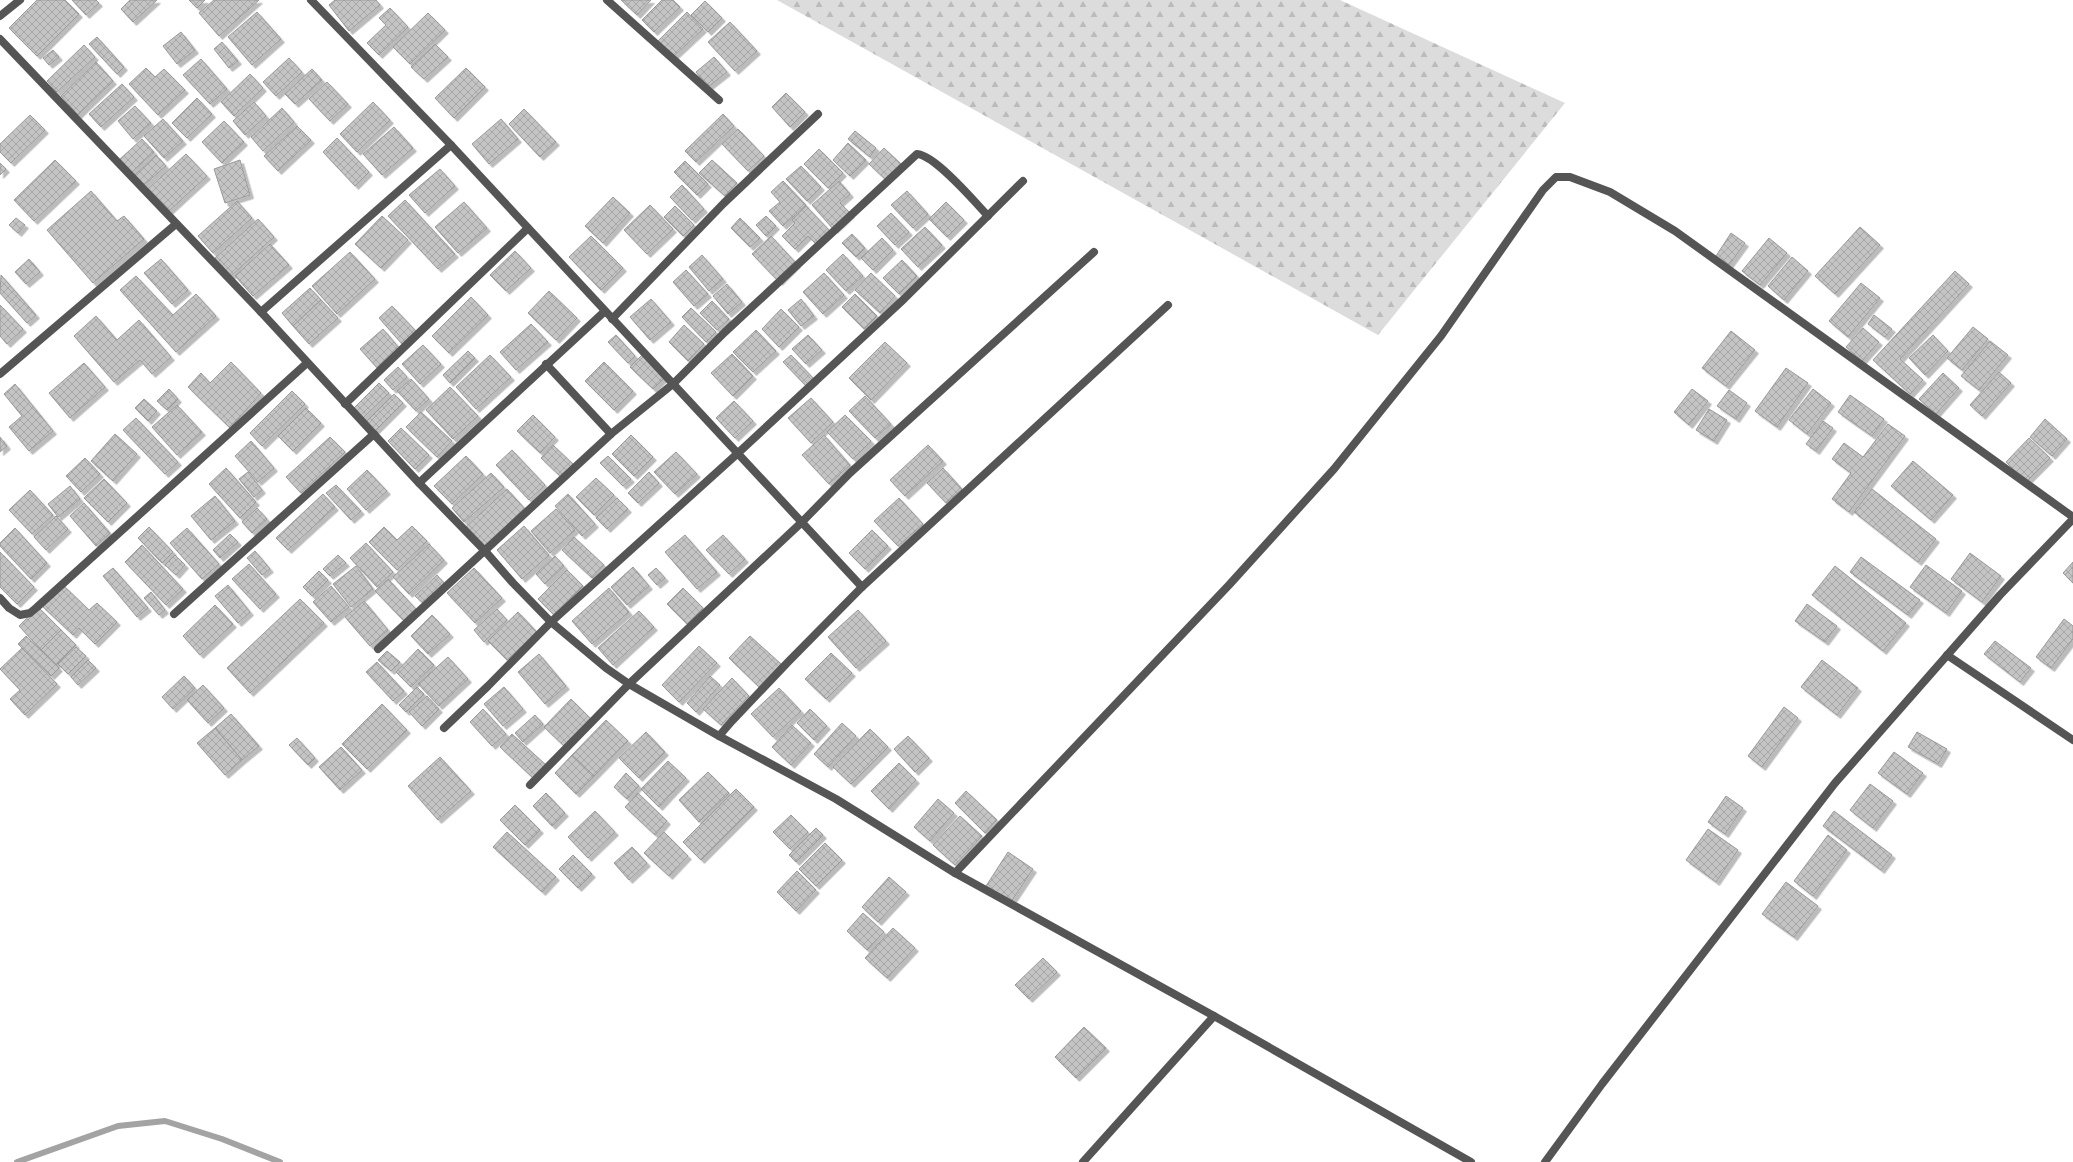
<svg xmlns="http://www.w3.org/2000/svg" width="2073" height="1162" viewBox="0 0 2073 1162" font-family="'Space Grotesk',sans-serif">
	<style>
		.forest { fill: url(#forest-firs) }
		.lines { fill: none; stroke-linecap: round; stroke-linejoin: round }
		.stream { stroke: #a3a3a3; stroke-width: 6 }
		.building { fill: url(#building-cross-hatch); stroke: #999; filter: url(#shadow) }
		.minor { stroke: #555; stroke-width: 8 }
	</style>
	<defs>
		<pattern id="forest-firs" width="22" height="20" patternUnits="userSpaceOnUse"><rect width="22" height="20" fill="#dcdcdc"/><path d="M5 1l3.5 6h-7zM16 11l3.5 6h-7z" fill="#bbb"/></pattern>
		<pattern id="building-cross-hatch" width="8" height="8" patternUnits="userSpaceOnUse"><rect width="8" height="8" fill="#c4c4c4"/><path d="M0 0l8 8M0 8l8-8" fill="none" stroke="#a7a7a7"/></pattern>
		<filter id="shadow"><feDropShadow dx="3.5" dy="3.5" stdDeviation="0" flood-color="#0004"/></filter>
	</defs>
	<rect width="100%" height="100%" fill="#fff"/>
	<!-- forest -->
	<polygon class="forest" points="777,0 1340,0 1565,103 1378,335"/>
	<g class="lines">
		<!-- stream -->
		<polyline class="stream" points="17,1162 118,1126 165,1121 222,1139 280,1162"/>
	</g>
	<!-- building -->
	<g class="building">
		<polygon points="37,0 65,0 79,14 37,56 9,28"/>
		<polygon points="72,0 96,0 99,3 86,15"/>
		<polygon points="130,0 157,0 133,22 121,9"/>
		<polygon points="189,0 205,0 197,8"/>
		<polygon points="214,0 259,0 219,36 199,13"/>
		<polygon points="335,0 376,0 380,5 349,31 329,5"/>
		<polygon points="621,0 651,0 637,15"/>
		<polygon points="662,0 673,0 680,7 654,32 642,20"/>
		<polygon points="705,1 722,18 708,32 691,15"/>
		<polygon points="390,8 408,27 379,55 367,43 386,25 379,18"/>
		<polygon points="257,12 281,39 252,65 228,37"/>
		<polygon points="687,12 703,29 673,57 658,41"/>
		<polygon points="428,13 445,30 410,64 393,47"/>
		<polygon points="730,22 757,51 735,71 708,42"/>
		<polygon points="181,32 195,50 177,64 163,46"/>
		<polygon points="97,37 124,67 117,74 89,44"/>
		<polygon points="222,42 238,61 229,68 214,49"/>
		<polygon points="435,44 448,57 424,79 411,67"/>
		<polygon points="84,45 95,57 57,92 47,81"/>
		<polygon points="53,50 59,57 49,65 43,58"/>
		<polygon points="714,57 727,72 708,87 696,72"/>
		<polygon points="289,58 302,72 276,96 263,82"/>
		<polygon points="201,59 227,89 210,104 183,75"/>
		<polygon points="96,62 113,81 78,115 61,96"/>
		<polygon points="146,68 155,77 164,69 185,90 158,115 129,84"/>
		<polygon points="466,68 485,87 454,118 435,98"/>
		<polygon points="312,69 322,80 295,104 285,94"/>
		<polygon points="250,74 263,88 234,116 221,102"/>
		<polygon points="327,82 348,104 330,121 309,99"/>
		<polygon points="122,84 134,97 101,127 89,114"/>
		<polygon points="786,93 805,112 790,127 772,107"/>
		<polygon points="197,98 212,114 187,138 172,123"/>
		<polygon points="254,102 266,116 245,135 233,121"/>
		<polygon points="373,102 390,120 357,152 340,134"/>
		<polygon points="135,106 151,123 133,139 118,121"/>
		<polygon points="282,108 294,122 263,151 251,137"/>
		<polygon points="524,109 556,142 540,157 509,124"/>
		<polygon points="723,114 734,126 696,162 685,151"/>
		<polygon points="30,115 45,130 11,163 0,152 0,144"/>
		<polygon points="163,119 183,141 164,158 144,136"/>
		<polygon points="501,119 518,139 489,164 472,144"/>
		<polygon points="224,121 244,142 222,163 202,142"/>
		<polygon points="297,126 311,140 278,171 264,156"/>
		<polygon points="394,127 413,148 382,175 363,154"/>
		<polygon points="738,129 764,156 748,171 722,144"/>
		<polygon points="855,131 876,148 870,157 848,139"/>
		<polygon points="337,138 369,172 355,186 323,152"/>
		<polygon points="142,139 154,152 131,173 119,160"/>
		<polygon points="848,143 866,160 850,176 833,160"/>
		<polygon points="884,148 901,164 886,180 869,164"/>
		<polygon points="819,149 843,173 828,188 804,164"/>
		<polygon points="186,154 207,176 169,211 148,189"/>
		<polygon points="156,155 166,166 144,185 135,175"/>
		<polygon points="55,160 76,181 34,221 14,200"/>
		<polygon points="240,160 250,195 225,203 214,169"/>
		<polygon points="712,160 737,183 725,196 699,173"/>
		<polygon points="685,161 708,184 697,195 674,172"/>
		<polygon points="0,163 6,169 0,175"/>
		<polygon points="801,166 821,187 807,201 786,179"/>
		<polygon points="440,169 455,186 425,213 409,195"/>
		<polygon points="783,181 806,205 783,226 769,211 780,202 771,192"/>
		<polygon points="839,181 850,194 840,203 851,214 834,230 812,205"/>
		<polygon points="682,185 704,209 692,220 670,197"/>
		<polygon points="91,191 117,221 124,216 144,239 93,283 47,230"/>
		<polygon points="907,191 928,214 913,228 891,205"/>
		<polygon points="613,197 630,213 603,243 585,226"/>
		<polygon points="405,200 455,254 438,269 388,216"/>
		<polygon points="237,201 252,218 213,253 198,236"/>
		<polygon points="464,202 487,228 458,253 435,227"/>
		<polygon points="946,202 964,220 947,237 929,219"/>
		<polygon points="650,205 673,229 647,254 624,230"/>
		<polygon points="675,206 694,225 683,236 664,217"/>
		<polygon points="806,206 830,231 816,244 808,236 795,249 782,236 795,223 792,220"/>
		<polygon points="891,213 909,232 895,245 877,226"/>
		<polygon points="382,216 408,240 381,268 355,244"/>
		<polygon points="766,216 776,226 766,236 756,225"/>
		<polygon points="16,218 25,225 18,233 9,225"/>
		<polygon points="740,218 760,238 750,247 731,228"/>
		<polygon points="258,219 274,237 231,276 215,258"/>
		<polygon points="925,227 942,245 918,267 901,249"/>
		<polygon points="1860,227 1880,245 1835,294 1815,276"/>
		<polygon points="1731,233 1745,243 1729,265 1716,256"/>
		<polygon points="852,234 865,248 856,257 842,243"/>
		<polygon points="591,236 623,268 601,290 569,257"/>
		<polygon points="771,236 797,264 779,282 752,254"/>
		<polygon points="882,238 893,250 873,270 861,258"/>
		<polygon points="1769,238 1787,253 1760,285 1742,271"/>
		<polygon points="270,244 289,265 253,296 235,276"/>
		<polygon points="515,251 531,268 506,291 490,275"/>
		<polygon points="350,252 375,279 337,314 312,286"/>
		<polygon points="843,254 863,276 846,291 826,270"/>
		<polygon points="702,255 723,279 709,291 689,267"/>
		<polygon points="1792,257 1808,271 1784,300 1768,286"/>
		<polygon points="29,259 40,272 26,284 15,272"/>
		<polygon points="161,259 188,290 172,304 144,273"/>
		<polygon points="902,260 917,276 899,294 883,278"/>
		<polygon points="686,270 708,294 694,306 673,282"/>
		<polygon points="1955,271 1969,284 1900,359 1923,380 1910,394 1873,360"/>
		<polygon points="824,273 844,295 823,314 803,292"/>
		<polygon points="871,273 895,296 880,313 855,290"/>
		<polygon points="1,275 36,315 27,323 0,293"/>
		<polygon points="136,276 173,315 196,294 216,316 176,352 120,290"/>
		<polygon points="1861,283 1880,298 1848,337 1829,321"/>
		<polygon points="727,284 742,302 728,314 713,296"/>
		<polygon points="310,288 321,300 293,326 282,313"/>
		<polygon points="549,291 577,318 556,340 528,313"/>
		<polygon points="855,294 877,316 864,329 842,307"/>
		<polygon points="471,297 488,315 449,353 432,336"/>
		<polygon points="651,299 671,322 650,340 630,317"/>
		<polygon points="801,299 814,316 801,326 788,310"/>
		<polygon points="321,300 338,318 309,344 293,326"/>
		<polygon points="712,301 729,319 717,330 700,313"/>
		<polygon points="0,305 23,329 7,344 0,336"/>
		<polygon points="392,306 416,331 402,344 379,318"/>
		<polygon points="691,308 716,332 706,342 682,317"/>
		<polygon points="781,309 799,327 779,347 762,329"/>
		<polygon points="1874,315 1892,329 1885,337 1868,324"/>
		<polygon points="96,316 117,340 139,320 171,357 152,374 140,360 114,382 74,336"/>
		<polygon points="531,324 548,342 516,370 500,352"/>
		<polygon points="684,325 704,344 688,361 669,342"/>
		<polygon points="1973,327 1988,339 1962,370 1947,358"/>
		<polygon points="1863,328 1879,342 1862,361 1846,347"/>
		<polygon points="383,329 400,349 378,369 360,349"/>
		<polygon points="756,330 776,351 753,372 733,352"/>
		<polygon points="1731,331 1755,350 1726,386 1702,368"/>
		<polygon points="616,335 635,356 628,363 608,342"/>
		<polygon points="808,335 822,350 806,364 792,349"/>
		<polygon points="1933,335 1948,351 1925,375 1909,358"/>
		<polygon points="1990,341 2008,355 1979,390 1961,376"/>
		<polygon points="885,342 907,363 871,400 849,378"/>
		<polygon points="423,345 441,364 420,384 402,364"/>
		<polygon points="468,351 475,358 450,383 443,375"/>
		<polygon points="732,354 753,376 733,396 711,373"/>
		<polygon points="490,355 511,377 476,409 456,387"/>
		<polygon points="642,355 665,377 653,389 630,367"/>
		<polygon points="791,355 815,380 807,387 783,362"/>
		<polygon points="231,362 261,393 230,428 188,387 201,373 210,383"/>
		<polygon points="604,362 633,391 614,410 585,381"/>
		<polygon points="84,363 105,387 70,418 49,393"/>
		<polygon points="398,367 407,377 393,390 384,380"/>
		<polygon points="1786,368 1808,383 1777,427 1755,411"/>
		<polygon points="1999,372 2011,383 1982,416 1970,405"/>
		<polygon points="1943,373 1959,388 1936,414 1919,399"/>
		<polygon points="411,379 429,399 416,411 397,391"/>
		<polygon points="379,383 389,393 362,419 352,410"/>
		<polygon points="15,384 53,431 29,451 9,427 22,416 4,394"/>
		<polygon points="450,387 478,416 453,439 426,410"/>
		<polygon points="169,389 178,399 167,410 157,401"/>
		<polygon points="1692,389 1708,401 1689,425 1674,412"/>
		<polygon points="1813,389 1831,403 1807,434 1789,420"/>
		<polygon points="1729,390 1747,403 1736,419 1717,406"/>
		<polygon points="292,391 305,404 262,446 250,433"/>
		<polygon points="394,394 403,403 375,431 366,422"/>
		<polygon points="1850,395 1884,419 1872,436 1838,412"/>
		<polygon points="865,396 891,424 875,438 849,411"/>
		<polygon points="811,398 833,422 811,443 788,418"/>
		<polygon points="144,399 157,411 148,421 135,408"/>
		<polygon points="734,401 753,421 735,438 716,418"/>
		<polygon points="177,405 202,432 177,455 152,427"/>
		<polygon points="306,408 321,423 293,451 278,436"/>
		<polygon points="1709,409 1727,420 1714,441 1696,430"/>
		<polygon points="421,412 452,441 437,457 406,427"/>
		<polygon points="533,415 555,437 540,453 517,431"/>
		<polygon points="845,415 871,441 853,459 827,432"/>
		<polygon points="136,418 178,462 165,474 123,430"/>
		<polygon points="2045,419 2067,439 2052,456 2030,437"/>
		<polygon points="1823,421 1833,428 1816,451 1806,444"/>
		<polygon points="1888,424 1905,436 1849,512 1832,499 1851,473 1832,459 1844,443 1863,457"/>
		<polygon points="401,428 429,455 415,469 388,441"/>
		<polygon points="115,434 137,454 113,481 91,461"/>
		<polygon points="631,435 653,457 634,476 612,454"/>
		<polygon points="824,435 850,465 829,484 802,455"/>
		<polygon points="0,437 7,446 0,452"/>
		<polygon points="330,437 345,452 301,493 286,477"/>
		<polygon points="2029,438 2050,458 2026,482 2006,462"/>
		<polygon points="251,441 274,468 258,482 235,456"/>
		<polygon points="553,445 573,464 561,477 541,458"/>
		<polygon points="928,445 943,461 905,496 890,480"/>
		<polygon points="512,450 545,485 529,500 496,465"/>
		<polygon points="676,452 697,474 675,494 654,472"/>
		<polygon points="466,456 483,474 452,504 434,486"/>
		<polygon points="608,456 631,479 623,486 600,463"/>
		<polygon points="85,458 100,474 81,492 66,476"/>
		<polygon points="1913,461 1953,495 1931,520 1891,486"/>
		<polygon points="226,468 256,502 240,518 209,484"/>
		<polygon points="943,468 962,489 946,503 927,483"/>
		<polygon points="367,470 387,491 366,510 347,489"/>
		<polygon points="248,472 262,490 254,497 239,479"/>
		<polygon points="649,472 659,483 638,503 628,493"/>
		<polygon points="491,473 504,487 464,522 452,508"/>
		<polygon points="596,478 614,495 594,515 576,497"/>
		<polygon points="104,479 127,503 108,522 84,498"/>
		<polygon points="336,485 361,511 351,520 326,493"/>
		<polygon points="70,486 80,499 58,517 48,504"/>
		<polygon points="507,489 526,510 484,549 465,528"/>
		<polygon points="1872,489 1936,539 1918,562 1854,512"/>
		<polygon points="30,490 53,515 32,534 9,510"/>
		<polygon points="323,494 335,507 288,550 276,538"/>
		<polygon points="568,494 595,524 582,536 555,506"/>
		<polygon points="215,496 235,521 211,540 191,516"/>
		<polygon points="617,498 628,509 607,529 596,518"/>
		<polygon points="899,498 923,524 898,546 874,521"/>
		<polygon points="84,503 110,533 96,546 70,516"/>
		<polygon points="257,508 267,519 252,533 242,522"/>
		<polygon points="556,509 575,530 550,553 531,531"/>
		<polygon points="56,516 68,529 46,550 34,537"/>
		<polygon points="412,526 427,541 397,570 369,542 384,527 397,540"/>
		<polygon points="524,526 549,555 522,579 497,550"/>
		<polygon points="149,527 173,552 162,563 138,538"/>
		<polygon points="15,528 47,563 31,579 0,546 0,543"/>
		<polygon points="187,528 219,564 202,579 170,543"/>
		<polygon points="872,530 888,546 865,569 849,553"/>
		<polygon points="230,534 238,542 220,558 213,550"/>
		<polygon points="685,535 717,572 697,589 665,552"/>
		<polygon points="723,535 745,559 729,574 706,550"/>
		<polygon points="574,537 604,565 592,578 562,550"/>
		<polygon points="366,543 393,572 377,587 350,558"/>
		<polygon points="429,544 444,560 409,594 393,577"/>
		<polygon points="142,545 183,589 166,605 125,562"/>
		<polygon points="255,551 270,569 262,575 247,558"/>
		<polygon points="0,552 34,587 17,604 0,587"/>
		<polygon points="1970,553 2001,576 1982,602 1951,579"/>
		<polygon points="175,555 185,565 176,575 165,565"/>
		<polygon points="338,555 346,563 330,576 323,569"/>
		<polygon points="555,556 564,566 545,584 536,574"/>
		<polygon points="1861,557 1920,600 1908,615 1850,572"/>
		<polygon points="2073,562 2073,583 2063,573"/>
		<polygon points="249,564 276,594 260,609 232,579"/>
		<polygon points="1926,565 1962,591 1946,613 1910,587"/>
		<polygon points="356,566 373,589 351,607 333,584"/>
		<polygon points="1835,566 1906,623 1883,651 1812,595"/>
		<polygon points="633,567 649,586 627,605 611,587"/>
		<polygon points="113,568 148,608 137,617 103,576"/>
		<polygon points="474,568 502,598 475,623 447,593"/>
		<polygon points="656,568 665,578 657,585 648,575"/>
		<polygon points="567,570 583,586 554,615 538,599"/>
		<polygon points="319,571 328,580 312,596 303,587"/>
		<polygon points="437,575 445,584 424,604 415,596"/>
		<polygon points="388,579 416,609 404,621 375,591"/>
		<polygon points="63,585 89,610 97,603 117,622 95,644 79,628 73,635 42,606"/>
		<polygon points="228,585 250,612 238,623 215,596"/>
		<polygon points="331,586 349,607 331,622 313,602"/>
		<polygon points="609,588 629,612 592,644 572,621"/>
		<polygon points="683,588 703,608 687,624 667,604"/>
		<polygon points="151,592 165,610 159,615 144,598"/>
		<polygon points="300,599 324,623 250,693 227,668"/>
		<polygon points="364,601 388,630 370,646 345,617"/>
		<polygon points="1807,604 1837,626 1825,642 1795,621"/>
		<polygon points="215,605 233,624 200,655 183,636"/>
		<polygon points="38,607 61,630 41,650 19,626"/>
		<polygon points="497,609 507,620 484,642 474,630"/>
		<polygon points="858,610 886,641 856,668 828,637"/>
		<polygon points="639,611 654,627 613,665 598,648"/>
		<polygon points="518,612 537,632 507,660 488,641"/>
		<polygon points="432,615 450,634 428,654 411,636"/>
		<polygon points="2064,619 2073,626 2073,639 2051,668 2036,657"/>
		<polygon points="61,630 76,645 56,665 41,650"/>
		<polygon points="26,636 59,668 51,676 18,644"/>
		<polygon points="750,636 781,664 759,687 729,658"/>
		<polygon points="1995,641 2031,668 2020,682 1984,654"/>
		<polygon points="699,646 717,663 679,702 662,685"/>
		<polygon points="76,647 86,656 68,674 58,664"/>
		<polygon points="22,648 57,684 25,715 10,699 20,690 0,669"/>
		<polygon points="418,649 434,665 411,687 396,672"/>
		<polygon points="387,651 400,662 391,671 378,660"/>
		<polygon points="831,653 852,673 826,699 805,679"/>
		<polygon points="539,654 566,686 545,704 518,672"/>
		<polygon points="448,657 468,679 439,706 418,684"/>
		<polygon points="88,660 96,668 78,685 71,677"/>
		<polygon points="1822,660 1858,688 1837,715 1801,687"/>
		<polygon points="377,662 404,691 393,701 366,672"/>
		<polygon points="184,676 195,688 173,709 162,697"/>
		<polygon points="710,676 720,685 696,712 687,703"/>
		<polygon points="732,678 749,696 721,725 703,709"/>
		<polygon points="203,685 224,708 208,723 187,700"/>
		<polygon points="417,687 424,694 406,712 399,705"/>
		<polygon points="504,687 523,709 503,726 484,704"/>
		<polygon points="779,688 801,711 773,737 751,714"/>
		<polygon points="427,696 439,709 422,726 409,712"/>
		<polygon points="571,699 591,719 565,747 544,727"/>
		<polygon points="382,704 407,730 367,769 342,744"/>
		<polygon points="1784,707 1798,718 1762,767 1748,756"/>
		<polygon points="483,709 506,734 492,746 470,722"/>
		<polygon points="810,709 827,726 814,740 797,723"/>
		<polygon points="231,714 259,746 242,760 215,728"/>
		<polygon points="535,715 543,724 523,742 515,733"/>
		<polygon points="606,720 628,741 594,776 572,755"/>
		<polygon points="842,723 856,736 828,767 814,754"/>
		<polygon points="792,725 811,743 791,765 772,747"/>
		<polygon points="215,728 242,760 225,775 197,743"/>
		<polygon points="870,729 888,747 851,784 833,767"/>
		<polygon points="646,732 665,752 639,778 619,758"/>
		<polygon points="1917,732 1947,749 1938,764 1908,747"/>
		<polygon points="512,734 546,765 533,778 500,747"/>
		<polygon points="908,736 929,758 915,772 894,749"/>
		<polygon points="297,738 315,758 308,765 289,745"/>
		<polygon points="341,747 362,770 340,790 319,767"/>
		<polygon points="1894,752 1923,773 1907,794 1878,773"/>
		<polygon points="572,755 594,776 576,794 555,773"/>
		<polygon points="440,757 471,791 438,820 408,786"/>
		<polygon points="668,761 686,778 659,807 641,789"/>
		<polygon points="899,763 916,780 889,809 871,791"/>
		<polygon points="708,772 729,793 699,822 679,800"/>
		<polygon points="626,773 639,786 627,799 614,787"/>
		<polygon points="1870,784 1893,801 1873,828 1850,810"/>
		<polygon points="736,789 754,807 701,860 683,842"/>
		<polygon points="966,791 997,820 985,833 955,803"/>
		<polygon points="546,793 565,813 552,826 533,806"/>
		<polygon points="638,793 667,821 655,835 625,807"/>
		<polygon points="1726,796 1743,808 1725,834 1708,822"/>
		<polygon points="938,799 954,813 930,841 914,827"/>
		<polygon points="515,805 540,830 525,845 500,820"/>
		<polygon points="595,811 615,832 588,858 568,837"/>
		<polygon points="1834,811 1892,855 1881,870 1823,826"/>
		<polygon points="791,815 808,832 790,849 773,832"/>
		<polygon points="960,816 982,836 955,865 933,845"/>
		<polygon points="816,828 823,835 796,862 789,855"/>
		<polygon points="1708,829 1738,850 1716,882 1686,860"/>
		<polygon points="507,832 556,877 542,892 493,847"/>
		<polygon points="664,832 688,856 669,876 644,853"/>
		<polygon points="1828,835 1847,850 1813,896 1794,881"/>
		<polygon points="825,843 842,860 816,886 799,869"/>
		<polygon points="632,847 647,863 629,880 614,863"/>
		<polygon points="1008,852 1033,869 1011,902 986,886"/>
		<polygon points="573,855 592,874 578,888 559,869"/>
		<polygon points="797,871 816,890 796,911 777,892"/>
		<polygon points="889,877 906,892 878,922 862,907"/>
		<polygon points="1786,882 1818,906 1794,937 1762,914"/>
		<polygon points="863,913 884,932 867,950 847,931"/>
		<polygon points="893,928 915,948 887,978 865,958"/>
		<polygon points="1043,958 1057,972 1029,999 1015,985"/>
		<polygon points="1084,1027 1106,1048 1076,1078 1055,1057"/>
	</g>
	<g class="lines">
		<!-- minor -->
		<g class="minor">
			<polyline points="311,0 451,145 862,587"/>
			<polyline points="607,0 719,100"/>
			<polyline points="0,16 20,0"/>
			<polyline points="0,39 261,312 419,483 485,551 513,583 551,622 606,668 629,684 719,736 836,799 955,873 1214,1016 1471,1162"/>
			<polyline points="261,312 451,145"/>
			<polyline points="612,319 724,203 818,114"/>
			<polyline points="546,364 611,434"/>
			<polyline points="0,374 176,224"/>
			<polyline points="345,404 528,228"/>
			<polyline points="419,483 604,312"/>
			<polyline points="0,598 9,608 20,615 30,613 36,608 307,363"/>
			<polyline points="174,614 374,434"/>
			<path d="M 378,649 L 611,434 L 673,384 L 725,332 L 917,154 C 935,155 975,202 988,216"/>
			<polyline points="1947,655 2073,740"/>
			<polyline points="444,728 488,686 551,622 737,454 904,299 1023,181"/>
			<polyline points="719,736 732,721 789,661 862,587 1168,305"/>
			<polyline points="530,785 629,684 802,522 850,473 1094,252"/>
			<polyline points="955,873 1229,585 1334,469 1441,336 1543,190 1556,177 1570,177 1610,192 1675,231 2073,517"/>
			<polyline points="1083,1162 1214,1016"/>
			<polyline points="1545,1162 1602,1084 1835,783 2000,595 2073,519"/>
		</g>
	</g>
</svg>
